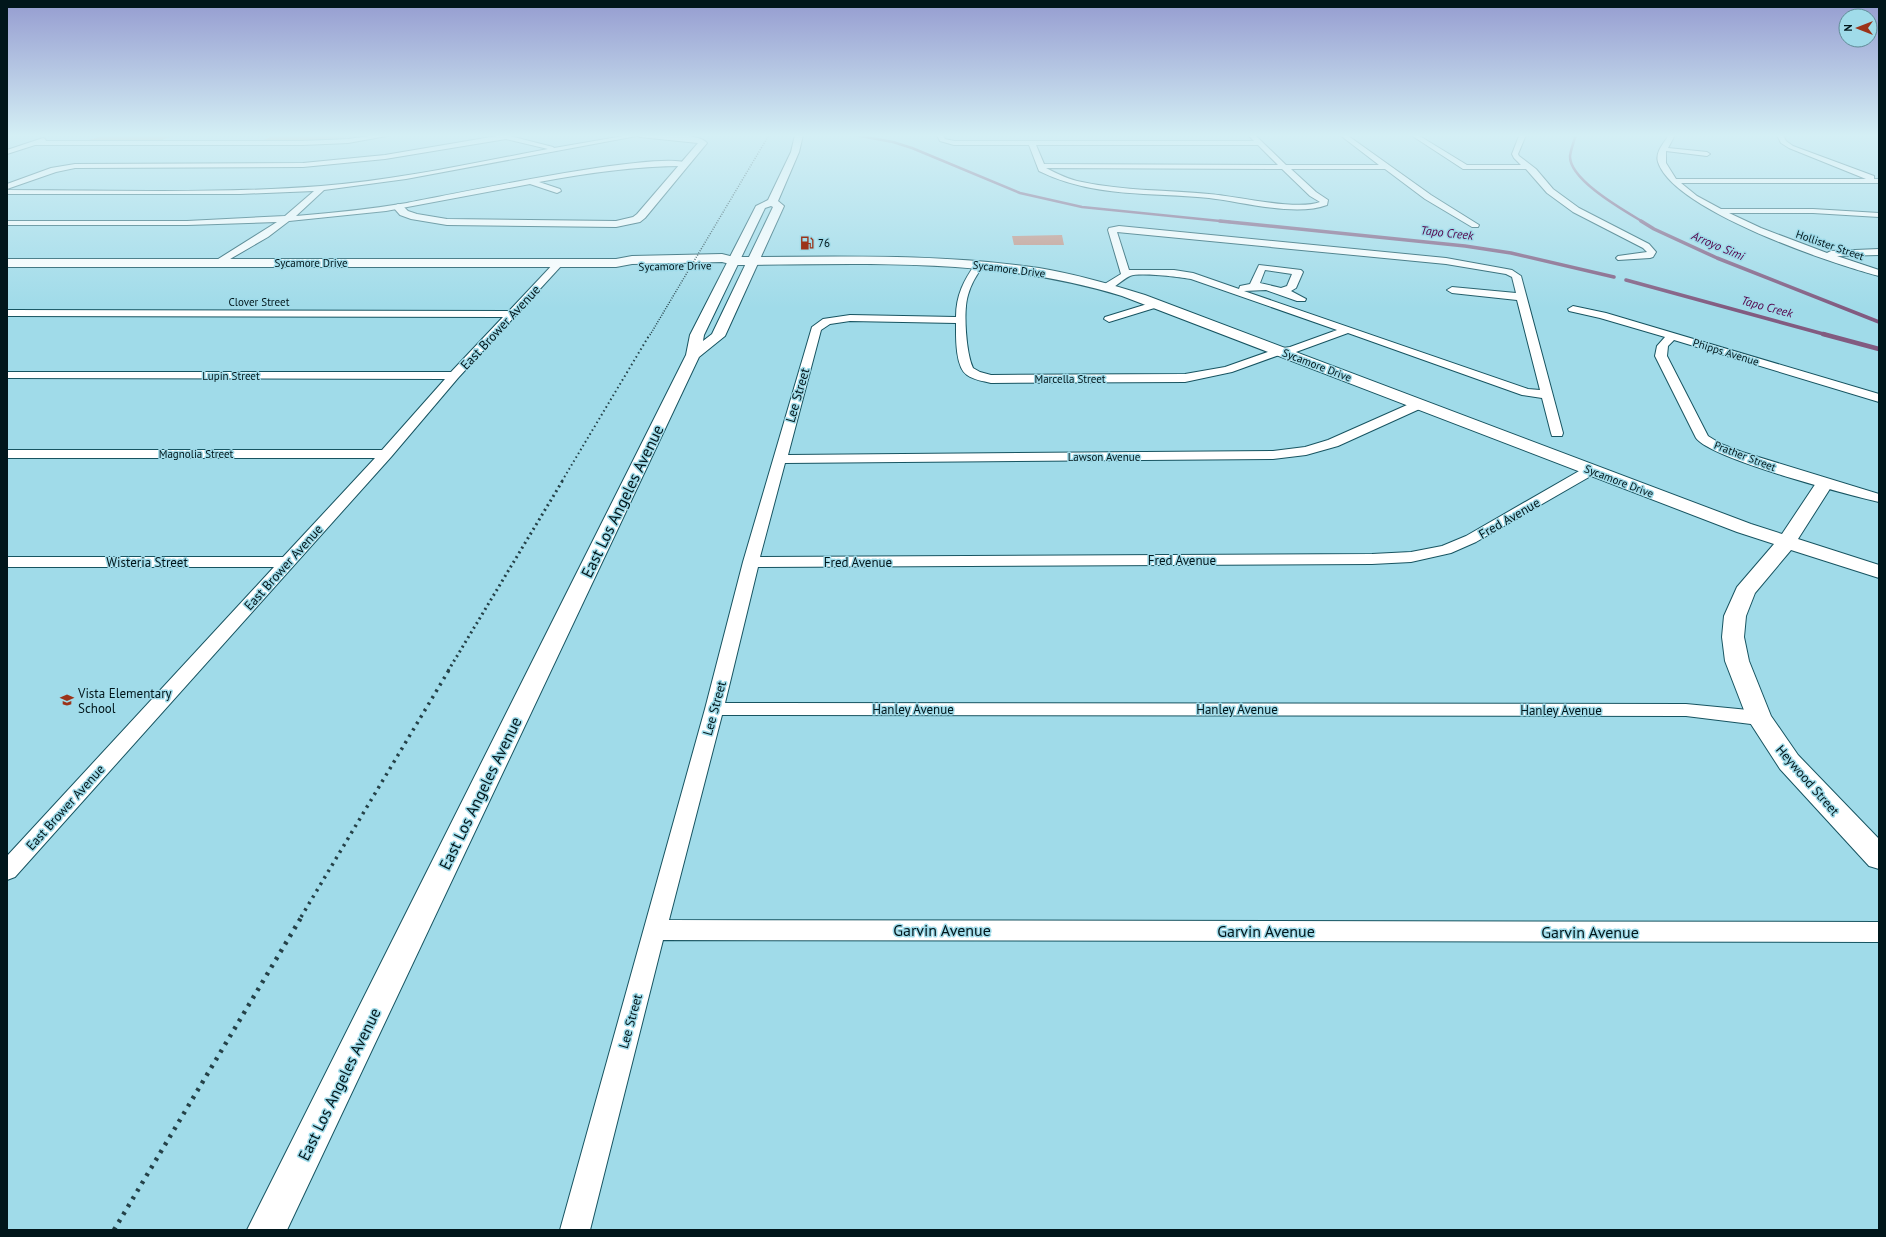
<svg xmlns="http://www.w3.org/2000/svg" width="1886" height="1237" viewBox="0 0 1886 1237" font-family="'PT Sans',sans-serif">
	<style>
		.green { fill: #c49082 }
		.lines { fill: none; stroke-linecap: round; stroke-linejoin: round }
		.stream-far2 { stroke: #825b80; stroke-width: 2.5 }
		.stream-far1 { stroke: #825b80; stroke-width: 3.5 }
		.stream { stroke: #825b80; stroke-width: 4.5 }
		.street-casing { stroke: #175461; stroke-width: 2 }
		.secondary-casing { stroke: #175461; stroke-width: 2 }
		.primary-casing { stroke: #175461; stroke-width: 2 }
		.street { fill: #fff; fill-rule: evenodd }
		.secondary { fill: #fff; fill-rule: evenodd }
		.primary { fill: #fff; fill-rule: evenodd }
		.rail-far4 { stroke: #244148; stroke-width: 1.5; stroke-dasharray: 1 1.5; stroke-linecap: butt }
		.rail-far3 { stroke: #244148; stroke-width: 2; stroke-dasharray: 1.5 3; stroke-linecap: butt }
		.rail-far2 { stroke: #244148; stroke-width: 3; stroke-dasharray: 2 3.5; stroke-linecap: butt }
		.rail-far1 { stroke: #244148; stroke-width: 3.5; stroke-dasharray: 2.5 5; stroke-linecap: butt }
		.rail { stroke: #244148; stroke-width: 4.5; stroke-dasharray: 3 6; stroke-linecap: butt }
		.labels { text-anchor: middle; stroke-width: 3; stroke-linejoin: round; paint-order: stroke }
		.far-poi-label { font-size: 11px; fill: #01161b; stroke: #a0dbe9; text-anchor: start }
		.far-street-label { font-size: 11px; fill: #01161b; stroke: #a0dbe9 }
		.far-water-label { font-size: 12px; font-style: italic; fill: #530149; stroke: #a0dbe9 }
		.street-label { font-size: 13px; fill: #01161b; stroke: #a0dbe9 }
		.poi-label { font-size: 13px; fill: #01161b; stroke: #a0dbe9; text-anchor: start }
		.near-street-label { font-size: 16px; fill: #01161b; stroke: #a0dbe9 }
	</style>
	<rect width="100%" height="100%" fill="#a0dbe9"/>
	<!-- green -->
	<g class="green">
		<polygon points="106,135 172,136 159,141 89,140"/>
		<polygon points="289,135 374,135 312,140 262,141 272,136"/>
		<polygon points="1062,235 1064,245 1014,245 1012,236"/>
	</g>
	<g class="lines">
		<!-- stream-far2 -->
		<g class="stream-far2">
			<polyline points="855,135 893,142 912,148 1020,193 1082,207 1230,222"/>
			<path d="M 1576,135 C 1574,141 1571,149 1570,156 C 1569,180 1625,211 1643,222"/>
		</g>
		<!-- stream-far1 -->
		<g class="stream-far1">
			<polyline points="1220,221 1465,246 1511,253 1614,277"/>
			<polyline points="1641,221 1654,229 1717,258 1879,322"/>
			<polyline points="1626,280 1827,335"/>
		</g>
		<!-- stream -->
		<polyline class="stream" points="1823,334 1879,349"/>
		<!-- street casing -->
		<g class="street-casing">
			<g id="street">
				<polygon points="377,135 392,135 348,143 303,145 35,145 7,154 7,150 43,138 45,139 46,141 303,141 348,139"/>
				<path d="M 496,135 L 506,135 L 553,147 L 554,148 L 629,135 L 642,135 L 406,179 L 324,190 L 296,216 C 333,213 370,209 407,203 C 445,196 668,148 688,164 L 684,166 C 635,166 587,173 539,182 L 560,189 L 561,191 L 557,193 L 530,184 L 386,211 L 289,221 L 268,237 L 218,266 L 215,265 L 213,263 L 215,261 L 277,222 L 187,225 L 7,225 L 7,221 L 187,221 L 285,216 L 314,191 L 240,194 L 7,194 L 7,190 C 111,190 217,194 321,186 C 398,180 473,163 548,149 L 506,139 L 385,159 L 303,167 L 75,168 L 56,172 L 7,189 L 7,184 L 51,168 L 75,164 L 303,163 L 385,155 L 497,136 Z"/>
				<path d="M 937,135 L 943,135 L 945,139 L 954,141 L 1254,141 L 1248,135 L 1255,135 L 1286,165 L 1379,165 L 1340,135 L 1347,135 L 1431,195 L 1479,225 L 1478,227 L 1472,227 L 1425,199 L 1385,169 L 1291,169 L 1316,192 L 1328,200 L 1327,205 C 1296,217 1243,202 1209,198 C 1150,192 1094,198 1039,171 L 1029,145 L 954,145 L 940,141 ZM 1036,145 L 1258,145 L 1278,165 L 1044,164 ZM 1046,168 L 1282,169 L 1310,196 L 1320,202 C 1297,211 1236,196 1209,194 C 1167,190 1125,191 1082,182 C 1069,180 1058,174 1046,168 Z"/>
				<polygon points="1411,135 1418,135 1467,165 1521,165 1514,158 1512,154 1519,136 1518,135 1526,135 1518,154 1519,156 1536,169 1553,189 1579,208 1649,244 1656,252 1653,257 1650,258 1618,260 1616,258 1618,256 1647,252 1643,248 1573,212 1547,193 1526,169 1463,169"/>
				<path d="M 1669,135 L 1675,135 L 1668,148 L 1707,152 L 1710,154 L 1707,156 L 1666,151 L 1666,163 L 1676,179 L 1866,179 L 1789,148 L 1781,143 L 1777,135 L 1783,135 L 1786,141 L 1793,146 L 1874,176 L 1874,179 L 1879,179 L 1879,183 L 1681,183 L 1697,196 L 1721,209 L 1813,209 L 1879,213 L 1879,217 L 1813,213 L 1729,213 L 1761,228 L 1827,253 L 1831,251 L 1879,249 L 1879,255 L 1837,256 L 1879,270 L 1879,276 C 1832,264 1673,210 1658,162 C 1655,152 1664,143 1669,135 Z"/>
				<path d="M 1119,226 L 1446,258 L 1512,270 L 1521,276 L 1563,433 L 1562,436 L 1552,436 L 1551,433 L 1542,398 L 1522,395 L 1348,333 L 1296,352 L 1282,354 L 1232,372 L 1185,382 L 991,383 C 983,381 974,380 967,375 C 955,367 956,336 956,323 L 850,321 L 830,324 L 821,330 L 788,455 L 1273,451 L 1305,447 L 1328,440 L 1416,401 L 1424,401 L 1426,404 L 1424,407 L 1338,446 L 1306,455 L 1273,459 L 785,463 L 760,557 L 1372,554 L 1411,552 L 1442,546 L 1466,536 L 1586,467 L 1596,467 L 1598,470 L 1596,473 L 1476,542 L 1451,553 L 1411,562 L 1372,564 L 758,567 L 725,703 L 1686,704 L 1759,711 L 1766,713 L 1769,718 L 1766,723 L 1759,725 L 1686,716 L 722,715 L 669,920 L 1879,922 L 1879,942 L 663,940 L 590,1230 L 560,1230 L 705,709 L 743,562 L 812,327 L 823,319 L 850,315 L 956,317 C 956,295 964,280 976,263 L 979,262 L 984,265 C 977,274 971,284 968,295 C 963,311 966,353 973,368 L 980,372 L 991,375 L 1185,374 L 1225,367 L 1276,349 L 1290,347 L 1337,330 L 1191,279 C 1180,277 1139,272 1130,276 C 1121,280 1112,292 1103,289 L 1101,287 L 1103,285 L 1121,274 L 1108,230 L 1109,228 ZM 1117,232 L 1446,264 L 1506,274 L 1512,277 L 1516,293 L 1452,287 L 1447,290 L 1452,293 L 1517,300 L 1540,390 L 1528,389 L 1244,291 L 1266,290 L 1297,301 L 1305,301 L 1306,299 L 1291,291 L 1296,288 L 1303,272 L 1301,270 L 1259,265 L 1250,284 L 1240,286 L 1239,289 L 1193,273 L 1174,270 L 1129,270 ZM 1265,270 L 1292,274 L 1287,286 L 1281,288 L 1260,283 Z"/>
				<polygon points="559,260 564,263 562,265 458,378 391,457 15,877 7,880 7,856 274,567 7,567 7,557 283,557 375,458 7,458 7,450 382,450 445,379 7,378 7,372 451,372 503,317 7,316 7,310 509,311 556,261"/>
				<polygon points="1157,301 1161,302 1162,304 1161,306 1109,322 1104,319 1105,317"/>
				<path d="M 1573,306 L 1606,313 L 1879,394 L 1879,402 L 1674,340 L 1668,346 L 1667,356 L 1708,436 L 1721,444 L 1742,452 L 1879,494 L 1879,502 C 1849,495 1711,459 1696,438 L 1655,356 L 1657,346 L 1665,337 L 1600,318 L 1569,311 L 1568,309 Z"/>
			</g>
		</g>
		<!-- secondary casing -->
		<g class="secondary-casing">
			<g id="secondary">
				<path d="M 636,135 C 650,134 699,132 707,143 L 645,218 L 640,222 L 616,227 L 447,225 L 411,219 L 400,215 L 393,207 L 398,204 L 402,205 L 408,211 L 417,214 L 447,219 L 616,221 L 633,217 L 637,214 L 698,143 L 640,137 Z"/>
				<path d="M 722,254 L 734,257 C 836,257 938,253 1039,268 C 1075,274 1110,284 1145,295 L 1751,524 L 1782,534 L 1818,480 L 1824,479 L 1830,480 L 1833,484 L 1798,539 L 1879,565 L 1879,578 L 1791,550 L 1755,593 L 1746,616 L 1744,637 L 1749,661 L 1771,716 L 1798,755 L 1879,839 L 1879,869 L 1869,866 L 1780,769 L 1747,718 L 1725,661 L 1722,637 L 1724,616 L 1737,587 L 1774,544 L 1737,532 L 1122,296 C 996,257 864,264 734,265 L 722,262 L 632,264 L 616,267 L 7,267 L 7,259 L 616,259 L 632,256 Z"/>
			</g>
		</g>
		<!-- primary casing -->
		<g class="primary-casing">
			<path id="primary" d="M 795,135 L 803,135 L 799,152 L 778,201 L 784,206 L 725,336 L 699,357 L 287,1230 L 247,1230 L 686,355 L 690,335 L 756,206 L 768,200 L 791,152 ZM 771,206 L 773,207 L 712,334 L 703,341 L 704,335 L 765,208 Z"/>
		</g>
		<!-- street -->
		<use href="#street" class="street"/>
		<!-- secondary -->
		<use href="#secondary" class="secondary"/>
		<!-- primary -->
		<use href="#primary" class="primary"/>
		<!-- rail-far4 -->
		<polyline class="rail-far4" points="650,335 769,135"/>
		<!-- rail-far3 -->
		<polyline class="rail-far3" points="562,481 650,334"/>
		<!-- rail-far2 -->
		<polyline class="rail-far2" points="448,671 563,480"/>
		<!-- rail-far1 -->
		<polyline class="rail-far1" points="301,917 449,670"/>
		<!-- rail -->
		<polyline class="rail" points="114,1230 302,916"/>
	</g>
	<!-- sky -->
	<linearGradient id="sky" x2="0" y2="1"><stop stop-color="#959cd0"/><stop offset="0.44" stop-color="#d4eff5"/><stop offset="1" stop-color="#d4eff5" stop-opacity="0"/></linearGradient>
	<rect width="1886" height="308" fill="url(#sky)"/>
	<!-- icons -->
	<defs>
		<g id="fuel-bare" transform="scale(1.08)"><path d="M-5.5-6h7V0h2V4h1.3V-2.5L3-4.5l.8-.8L6-3V5H2.5V1h-1V6h-7ZM-4.2-4.7v3.2H.2V-4.7Z" fill="#9c3319" stroke="#a0dbe9" stroke-width="2.5" paint-order="stroke"/></g>
		<g id="school-bare" transform="scale(1.08)"><path d="M0-5L7-2L0 1L-7-2ZM-4 1L0 2.5L4 1V4Q0 6-4 4Z" fill="#9c3319" stroke="#a0dbe9" stroke-width="2.5" paint-order="stroke"/></g>
	</defs>
	<g fill-rule="evenodd">
		<use href="#fuel-bare" x="807" y="243"/>
		<use href="#school-bare" x="67" y="700"/>
	</g>
	<g class="labels">
		<!-- far-poi labels -->
		<g class="far-poi-label">
			<text x="818" y="247">76</text>
		</g>
		<!-- far-street labels -->
		<g class="far-street-label">
			<text transform="translate(1830 245) rotate(19)" y="4">Hollister Street</text>
			<text x="311" y="267">Sycamore Drive</text>
			<text transform="translate(675 266) rotate(-1)" y="4">Sycamore Drive</text>
			<text transform="translate(1009 269) rotate(7)" y="4">Sycamore Drive</text>
			<text x="259" y="306">Clover Street</text>
			<text transform="translate(1726 352) rotate(17)" y="4">Phipps Avenue</text>
			<text transform="translate(1317 365) rotate(21)" y="4">Sycamore Drive</text>
			<text x="231" y="380">Lupin Street</text>
			<text x="1070" y="383">Marcella Street</text>
			<text x="196" y="458">Magnolia Street</text>
			<text transform="translate(1745 456) rotate(21)" y="4">Prather Street</text>
			<text x="1104" y="461">Lawson Avenue</text>
			<text transform="translate(1619 481) rotate(21)" y="4">Sycamore Drive</text>
		</g>
		<!-- far-water labels -->
		<g class="far-water-label">
			<text transform="translate(1447 233) rotate(6)" y="4">Tapo Creek</text>
			<text transform="translate(1718 246) rotate(23)" y="4">Arroyo Simi</text>
			<text transform="translate(1767 307) rotate(15)" y="4">Tapo Creek</text>
		</g>
		<!-- street labels -->
		<g class="street-label">
			<text transform="translate(500 327) rotate(-47)" y="5">East Brower Avenue</text>
			<text transform="translate(797 395) rotate(-74)" y="5">Lee Street</text>
			<text transform="translate(1509 518) rotate(-30)" y="5">Fred Avenue</text>
			<text x="1182" y="565">Fred Avenue</text>
			<text x="147" y="567">Wisteria Street</text>
			<text x="858" y="567">Fred Avenue</text>
			<text transform="translate(283 567) rotate(-48)" y="5">East Brower Avenue</text>
			<text transform="translate(714 708) rotate(-75)" y="5">Lee Street</text>
			<text x="913" y="714">Hanley Avenue</text>
			<text x="1237" y="714">Hanley Avenue</text>
			<text x="1561" y="715">Hanley Avenue</text>
			<text transform="translate(1808 780) rotate(49)" y="5">Heywood Street</text>
			<text transform="translate(65 807) rotate(-48)" y="5">East Brower Avenue</text>
			<text transform="translate(630 1021) rotate(-75)" y="5">Lee Street</text>
		</g>
		<!-- poi labels -->
		<g class="poi-label">
			<text x="78" y="698">Vista Elementary<tspan x="78" dy="15">School</tspan></text>
		</g>
		<!-- near-street labels -->
		<g class="near-street-label">
			<text transform="translate(622 501) rotate(-64)" y="6">East Los Angeles Avenue</text>
			<text transform="translate(480 793) rotate(-64)" y="6">East Los Angeles Avenue</text>
			<text x="942" y="936">Garvin Avenue</text>
			<text x="1266" y="937">Garvin Avenue</text>
			<text x="1590" y="938">Garvin Avenue</text>
			<text transform="translate(339 1084) rotate(-64)" y="6">East Los Angeles Avenue</text>
		</g>
	</g>
	<!-- border -->
	<rect width="1886" height="1237" fill="none" stroke="#01161b" stroke-width="16"/>
	<!-- north arrow -->
	<g transform="translate(1858 28) rotate(270)"><circle r="19" fill="#a0dbe9" stroke="#608c97"/>
	<path d="M0-3L7 15L0 10L-7 15Z" fill="#9c3319"/>
	<text y="-6" font-size="11" font-weight="bold" text-anchor="middle" fill="#01161b">N</text>
	</g>
</svg>
